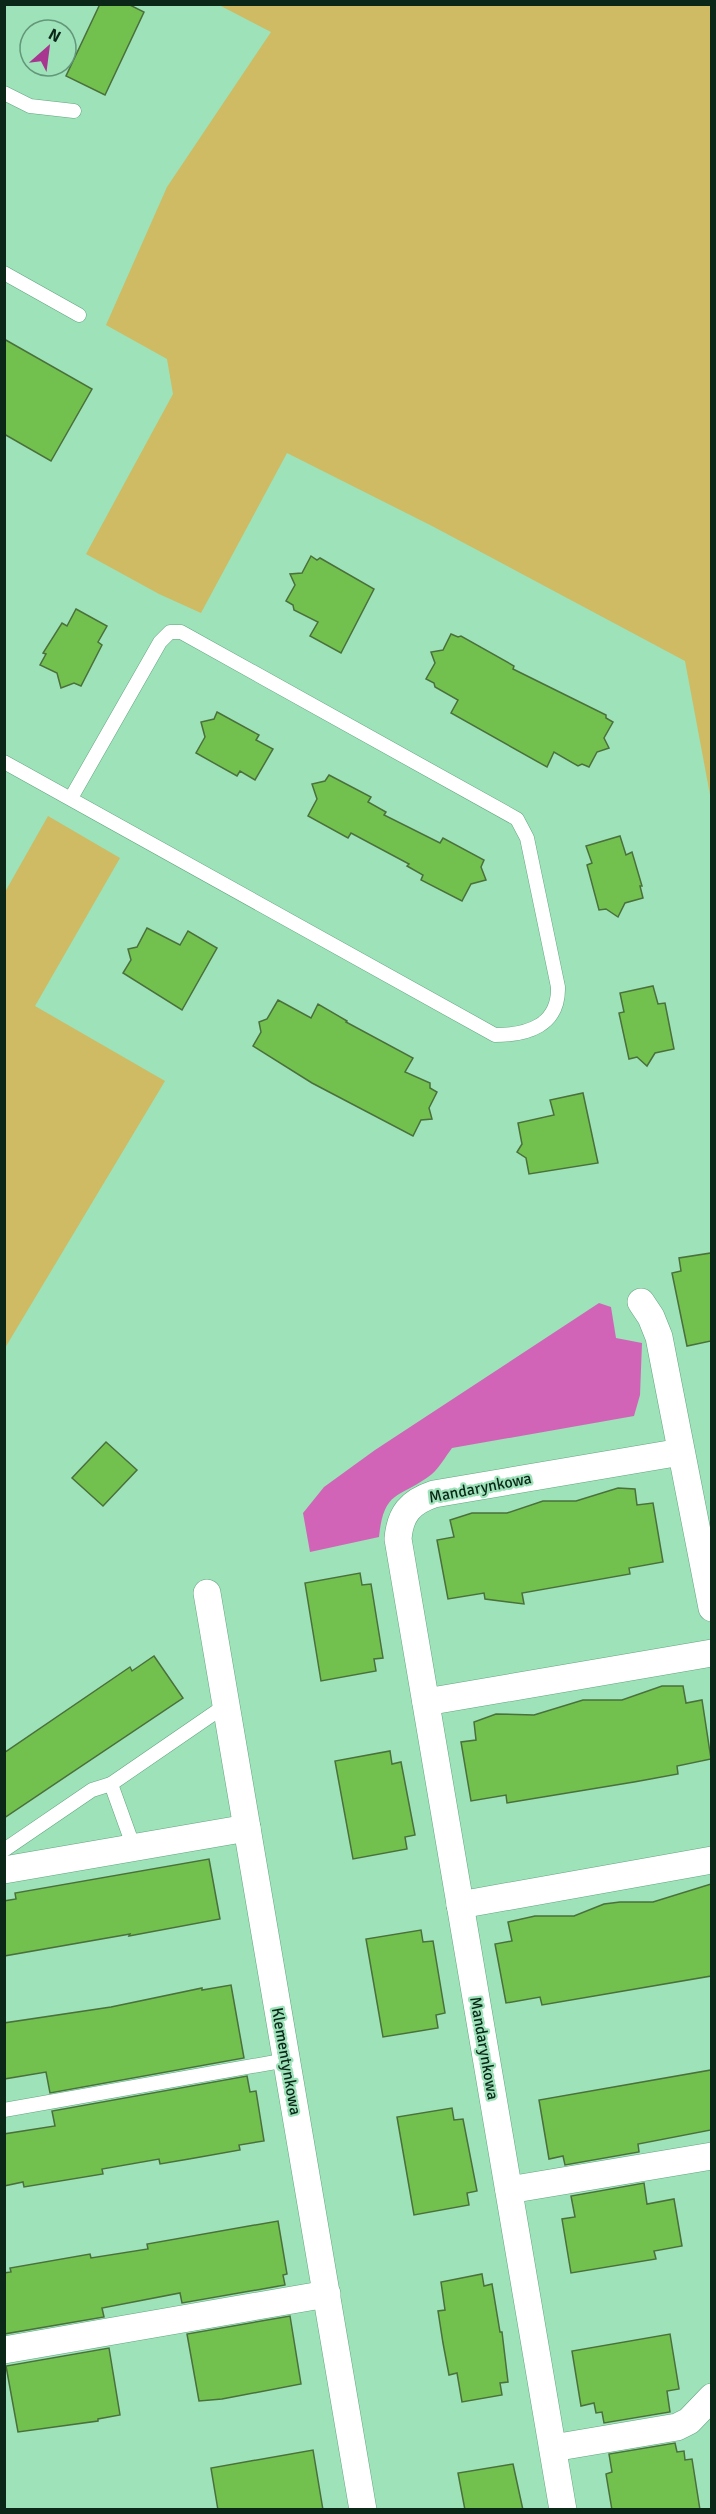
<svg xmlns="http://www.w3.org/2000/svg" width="716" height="2514" viewBox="0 0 716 2514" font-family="Signika,sans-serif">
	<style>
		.green { fill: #cebb63 }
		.water { fill: #d264b8 }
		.building { fill: #72c14f; stroke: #4a703b; stroke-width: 1.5 }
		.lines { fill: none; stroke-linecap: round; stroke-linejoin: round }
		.lane-casing { stroke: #62a57e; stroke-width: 15 }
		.street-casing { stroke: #62a57e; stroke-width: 28 }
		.lane { stroke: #fff; stroke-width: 14 }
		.street { stroke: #fff; stroke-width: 27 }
		.labels { text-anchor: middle; stroke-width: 4.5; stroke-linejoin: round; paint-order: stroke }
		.street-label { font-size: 16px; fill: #0b2718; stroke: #9de2b9 }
	</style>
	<rect width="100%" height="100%" fill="#9de2b9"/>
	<!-- green -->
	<g class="green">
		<polygon points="219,5 711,5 711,800 685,661 432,526 287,453 201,613 159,594 86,554 173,394 167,359 106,325 167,187 271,32"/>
		<polygon points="48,816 120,858 35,1006 165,1081 5,1348 5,892"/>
	</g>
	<!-- water -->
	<path class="water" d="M 599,1303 L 611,1307 L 616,1338 L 642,1343 L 640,1395 L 634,1416 L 452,1448 C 446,1456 439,1468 432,1474 C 400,1499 384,1488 379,1537 L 310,1552 L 303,1513 L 324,1487 L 375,1450 Z"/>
	<!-- building -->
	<g class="building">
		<polygon points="100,4 128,4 144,12 105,95 66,76"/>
		<polygon points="4,339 92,389 51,461 4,434"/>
		<polygon points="311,556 317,560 320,558 374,589 341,653 310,636 318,622 294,610 293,605 286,601 295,585 290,574 302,573"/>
		<polygon points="76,609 107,626 98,642 102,645 81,686 74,683 61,688 57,673 40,665 46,654 43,653 62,623 67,626"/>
		<polygon points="451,634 458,637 461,636 514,666 513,669 606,715 606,718 613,722 604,738 609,748 597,752 589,767 582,764 578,766 554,752 547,767 451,713 458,700 435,687 434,683 426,679 435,663 431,652 443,650"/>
		<polygon points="217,712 259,735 256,740 273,749 255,780 240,771 237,776 196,753 205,737 201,722 214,719"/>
		<polygon points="329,775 371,797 368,802 386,812 384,815 440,843 443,838 484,860 481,867 486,880 471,884 462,901 421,880 423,875 407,866 409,864 351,833 348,838 308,816 317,799 312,784 325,781"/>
		<polygon points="620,836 626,855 632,852 642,886 640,886 643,898 625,903 618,917 606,909 599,910 587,865 592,863 586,846"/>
		<polygon points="147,928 180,945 188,931 217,948 182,1010 123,973 131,960 128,949 137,947"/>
		<polygon points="653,986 658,1004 665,1003 674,1049 655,1053 647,1066 637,1057 629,1059 619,1013 624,1012 620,993"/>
		<polygon points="278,1000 311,1018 318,1004 347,1021 346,1022 413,1058 405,1072 430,1083 430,1088 437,1092 429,1108 432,1119 421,1120 413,1136 312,1083 253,1046 261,1032 259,1022 267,1019"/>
		<polygon points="583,1093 598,1163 529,1174 526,1158 517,1152 522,1144 518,1123 554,1115 550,1100"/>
		<polygon points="711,1253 711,1341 687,1346 672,1273 681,1271 679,1258"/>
		<polygon points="106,1442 137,1470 103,1506 72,1478"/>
		<polygon points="618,1488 635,1489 637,1505 653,1503 663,1562 629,1568 630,1574 522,1593 524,1604 485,1599 484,1593 448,1599 437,1540 454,1537 450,1520 472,1513 507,1513 543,1501 576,1501"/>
		<polygon points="360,1573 362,1585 371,1584 383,1658 374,1659 376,1671 321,1681 305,1583"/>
		<polygon points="154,1656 183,1698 4,1818 4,1753 130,1667 132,1671"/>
		<polygon points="662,1686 683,1686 686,1703 702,1700 711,1759 677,1766 678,1774 634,1782 507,1803 506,1795 471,1801 461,1742 476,1740 474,1722 496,1714 534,1715 583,1700 622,1700"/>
		<polygon points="390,1751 392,1764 401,1762 415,1835 405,1837 407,1849 353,1859 335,1761"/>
		<polygon points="209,1859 220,1919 129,1936 130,1934 4,1956 4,1901 16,1899 15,1893"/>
		<polygon points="711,1884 711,1976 542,2005 540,1997 506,2003 495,1944 512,1941 508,1922 535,1916 574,1916 604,1904 620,1902 653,1902"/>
		<polygon points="421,1930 423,1942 433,1941 445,2013 436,2015 438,2028 383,2037 366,1939"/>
		<polygon points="231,1985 244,2058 50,2093 46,2072 4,2079 4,2023 111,2007 202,1988 202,1990"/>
		<polygon points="711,2070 711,2130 638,2144 639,2152 565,2165 563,2156 549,2159 539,2100"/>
		<polygon points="247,2076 250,2092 256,2091 264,2141 239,2145 240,2150 189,2159 160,2164 159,2159 102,2169 103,2174 24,2187 23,2182 4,2186 4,2134 55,2126 52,2111"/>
		<polygon points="452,2108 454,2120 463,2119 477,2191 467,2193 469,2205 414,2215 397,2117"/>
		<polygon points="644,2183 647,2204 674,2199 682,2246 654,2251 656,2259 571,2273 562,2219 575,2217 571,2196"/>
		<polygon points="278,2221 287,2274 283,2275 285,2285 182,2303 180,2293 102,2308 104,2317 4,2334 4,2273 11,2272 10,2268 90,2254 91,2258 148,2249 147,2244"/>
		<polygon points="482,2274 484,2286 492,2284 500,2332 502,2332 508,2382 500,2383 502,2395 462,2402 457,2373 449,2375 443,2343 438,2311 445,2310 441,2282"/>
		<polygon points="290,2316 301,2384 222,2399 199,2401 187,2334"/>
		<polygon points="670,2334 679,2389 667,2391 670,2412 604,2423 602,2412 596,2413 594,2403 581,2406 572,2351"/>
		<polygon points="109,2348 120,2415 98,2419 98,2421 18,2432 6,2366"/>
		<polygon points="675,2443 677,2452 684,2451 685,2460 692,2459 700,2510 612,2510 606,2474 612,2472 609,2454"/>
		<polygon points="313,2450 323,2510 218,2510 211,2468"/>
		<polygon points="513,2464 523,2510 465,2510 458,2473"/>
	</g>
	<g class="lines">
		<!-- lane casing -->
		<g class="lane-casing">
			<g id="lane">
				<polyline points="4,93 30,106 74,111"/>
				<polyline points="4,273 79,315"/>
				<path d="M 4,762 L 495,1035 C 527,1035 559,1026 558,987 L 527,838 L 517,819 L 181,632 L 170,632 L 160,642 L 71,798"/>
				<polyline points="111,1784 134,1848"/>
				<polyline points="4,1850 92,1790 111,1784 226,1705"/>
				<polyline points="4,2110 287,2060"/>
			</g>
		</g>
		<!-- street casing -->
		<g class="street-casing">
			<g id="street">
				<polyline points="641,1302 651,1317 659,1337 712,1608"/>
				<polyline points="207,1593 363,2510"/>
				<polyline points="426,1702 712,1653"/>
				<polyline points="4,1870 247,1828"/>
				<polyline points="460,1905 712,1860"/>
				<polyline points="509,2190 712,2156"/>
				<polyline points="4,2350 327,2294"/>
				<polyline points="553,2448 677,2427 689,2421 712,2397"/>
				<path d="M 563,2510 L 398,1539 C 400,1514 410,1502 434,1494 L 681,1452"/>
			</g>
		</g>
		<!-- lane -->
		<use href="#lane" class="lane"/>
		<!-- street -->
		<use href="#street" class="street"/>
	</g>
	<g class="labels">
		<!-- street labels -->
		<g class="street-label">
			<text transform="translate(480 1487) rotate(-11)" y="6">Mandarynkowa</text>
			<text transform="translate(485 2048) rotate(80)" y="6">Mandarynkowa</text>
			<text transform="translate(287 2061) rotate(80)" y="6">Klementynkowa</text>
		</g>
	</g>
	<!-- border -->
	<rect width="716" height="2514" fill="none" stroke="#0b2718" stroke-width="12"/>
	<!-- north arrow -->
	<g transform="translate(48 48) rotate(28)"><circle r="28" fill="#9de2b9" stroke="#639779" stroke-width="1.5"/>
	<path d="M0-4.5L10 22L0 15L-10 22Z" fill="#a83590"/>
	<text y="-9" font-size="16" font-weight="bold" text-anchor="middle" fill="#0b2718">N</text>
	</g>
</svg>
